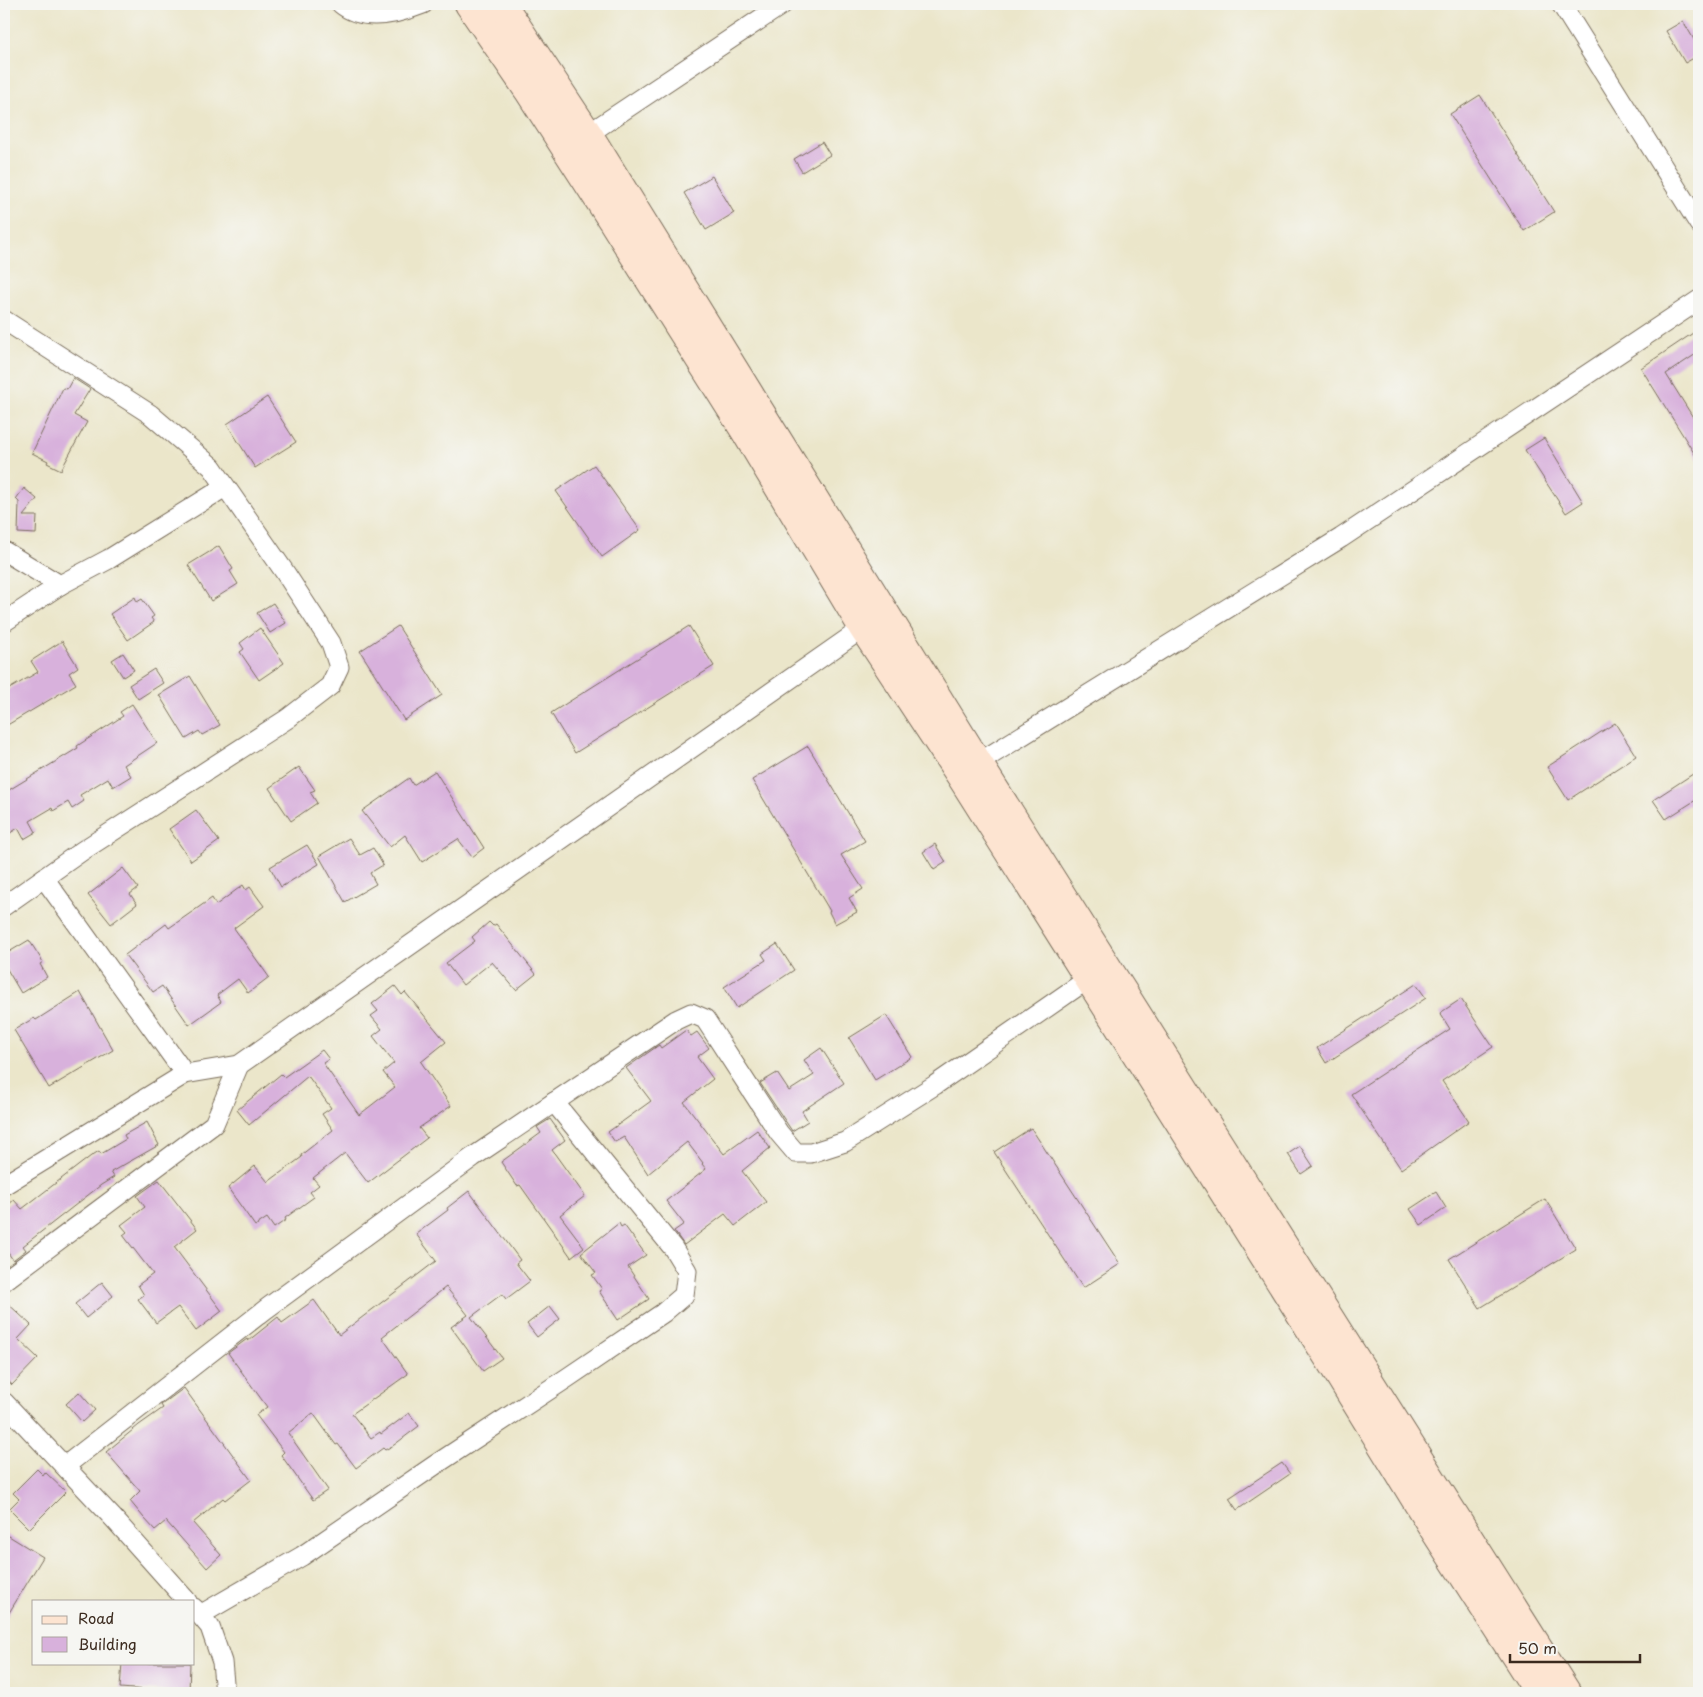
<svg xmlns="http://www.w3.org/2000/svg" width="1703" height="1697" viewBox="0 0 1703 1697" font-family="'Playpen Sans',sans-serif">
	<style>
		.building { fill: #d8b1dc }
		.lines { fill: none; stroke-linecap: round; stroke-linejoin: round }
		.street-casing { stroke: #796c5a; stroke-width: 21 }
		.secondary-casing { stroke: #796c5a; stroke-width: 30 }
		.street { stroke: #fff; stroke-width: 19 }
		.secondary { stroke: #fde4d1; stroke-width: 28 }
	</style>
	<rect width="100%" height="100%" fill="#f6f6f2"/>
	<filter id="ink" filterUnits="userSpaceOnUse"><feTurbulence type="fractalNoise" baseFrequency=".02" numOctaves="2"/><feDisplacementMap in="SourceGraphic" scale="10" xChannelSelector="R" yChannelSelector="G"/><feConvolveMatrix kernelMatrix="1 2 1 2 8 2 1 2 1" color-interpolation-filters="sRGB"/></filter>
	<filter id="wash" filterUnits="userSpaceOnUse"><feTurbulence type="fractalNoise" baseFrequency=".0096" numOctaves="4" result="noise"/><feDisplacementMap in="SourceGraphic" scale="20" xChannelSelector="R" yChannelSelector="G"/><feGaussianBlur stdDeviation="1.12" result="paint"/><feColorMatrix in="noise" values="0 0 0 0 0 0 0 0 0 0 0 0 0 0 0 0 0 1.4 0 .05"/><feComposite in="paint" operator="in"/></filter>
	<g filter="url(#wash)">
		<rect width="100%" height="100%" fill="#ebe6ca"/>
		<g id="blocks">
			<!-- building -->
			<g class="building">
				<polygon points="1683,21 1699,48 1699,55 1685,63 1666,31"/>
				<polygon points="1480,95 1554,212 1524,231 1450,114"/>
				<polygon points="822,142 830,155 802,172 794,159"/>
				<polygon points="712,176 734,213 706,230 684,193"/>
				<polygon points="1699,329 1699,352 1666,374 1699,427 1699,461 1641,368"/>
				<polygon points="73,378 90,389 74,415 87,422 61,470 47,463 48,461 32,453 63,388 67,389"/>
				<polygon points="267,397 296,442 255,468 227,424"/>
				<polygon points="1544,438 1583,502 1566,513 1525,450"/>
				<polygon points="594,465 640,530 602,557 556,491"/>
				<polygon points="24,488 37,499 23,516 37,516 36,534 18,533 19,502 16,499"/>
				<polygon points="219,546 233,569 230,571 238,584 211,601 188,565"/>
				<polygon points="135,597 137,602 142,599 154,616 151,618 154,622 128,640 110,614"/>
				<polygon points="273,603 286,623 270,633 257,613"/>
				<polygon points="398,626 442,695 404,720 360,651"/>
				<polygon points="689,626 714,666 575,753 551,713"/>
				<polygon points="260,628 284,663 259,680 240,652 244,649 240,643"/>
				<polygon points="62,641 78,667 69,673 76,684 4,727 4,692 38,672 31,661"/>
				<polygon points="123,653 134,670 123,677 112,660"/>
				<polygon points="154,669 163,683 138,699 129,685"/>
				<polygon points="190,676 220,725 202,735 199,731 186,739 159,695"/>
				<polygon points="132,704 157,743 124,765 131,776 113,787 108,778 80,795 84,801 72,809 68,802 53,811 52,808 30,821 36,832 24,839 18,828 4,837 4,793 78,748 77,746 123,716 120,712"/>
				<polygon points="1615,723 1636,756 1568,800 1547,767"/>
				<polygon points="808,746 865,841 841,855 863,889 849,898 857,912 835,924 829,912 830,911 752,780"/>
				<polygon points="299,767 315,790 310,792 317,803 291,821 269,788"/>
				<polygon points="1699,770 1699,798 1666,819 1653,800"/>
				<polygon points="435,771 484,848 472,857 458,839 422,862 405,835 390,847 362,811 409,778 413,785"/>
				<polygon points="196,810 219,841 191,861 169,829"/>
				<polygon points="349,838 360,855 373,848 383,865 370,873 376,884 345,902 319,856"/>
				<polygon points="935,844 946,862 934,870 923,852"/>
				<polygon points="307,845 319,864 281,887 270,867"/>
				<polygon points="123,868 138,888 130,894 137,904 111,924 88,895"/>
				<polygon points="243,885 246,890 250,887 264,906 234,928 269,977 248,993 238,979 217,995 221,1002 189,1025 162,986 153,992 125,955 166,924 169,928 212,898 216,905"/>
				<polygon points="489,922 493,926 496,924 536,974 516,990 492,962 463,985 446,963 475,941 472,937"/>
				<polygon points="29,940 43,962 40,964 47,977 21,993 4,964 4,955"/>
				<polygon points="777,944 794,970 737,1008 724,987 766,960 762,954"/>
				<polygon points="1416,984 1426,998 1326,1063 1317,1048"/>
				<polygon points="395,986 402,995 405,992 446,1042 421,1062 451,1106 419,1128 427,1138 368,1183 345,1153 313,1178 319,1185 310,1192 314,1197 285,1218 286,1220 274,1228 267,1218 255,1226 228,1188 255,1166 268,1182 302,1157 301,1155 333,1130 322,1114 331,1108 308,1076 249,1125 237,1110 281,1074 284,1077 322,1050 329,1059 323,1063 359,1115 395,1087 383,1072 394,1063 373,1036 382,1029 371,1016 378,1011 372,1004"/>
				<polygon points="80,992 113,1050 49,1088 14,1030 34,1018 36,1020"/>
				<polygon points="1461,999 1493,1047 1442,1081 1469,1121 1401,1169 1351,1094 1450,1029 1440,1013"/>
				<polygon points="886,1015 912,1057 875,1080 849,1038"/>
				<polygon points="686,1030 691,1036 697,1032 709,1048 697,1057 713,1079 684,1102 724,1154 757,1130 770,1148 742,1171 766,1202 735,1226 725,1214 684,1245 674,1231 684,1224 666,1201 706,1169 702,1164 703,1163 687,1142 648,1174 624,1137 615,1142 608,1132 651,1101 626,1068 659,1045 661,1048"/>
				<polygon points="821,1048 844,1083 802,1111 808,1121 792,1131 760,1083 777,1073 789,1091 814,1075 804,1060"/>
				<polygon points="550,1119 565,1140 552,1150 585,1196 560,1215 584,1247 571,1257 520,1185 517,1186 501,1162 541,1133 537,1127"/>
				<polygon points="147,1122 159,1145 111,1172 114,1177 101,1185 23,1246 26,1250 13,1260 4,1247 4,1208 14,1200 22,1209 91,1156 99,1151 101,1154 126,1139 124,1135"/>
				<polygon points="1031,1128 1120,1264 1083,1288 994,1152"/>
				<polygon points="1300,1146 1313,1166 1301,1174 1288,1154"/>
				<polygon points="159,1180 197,1229 174,1247 222,1311 196,1331 178,1307 156,1323 138,1299 144,1295 138,1285 153,1274 123,1235 127,1232 121,1225 145,1207 137,1196"/>
				<polygon points="469,1191 520,1260 516,1263 530,1281 506,1299 502,1294 471,1317 502,1358 483,1371 451,1327 468,1315 446,1287 382,1337 408,1374 352,1414 371,1438 380,1432 381,1434 409,1413 419,1426 394,1445 385,1450 383,1448 356,1468 338,1444 336,1445 313,1413 288,1433 328,1490 313,1500 281,1455 284,1452 256,1415 267,1407 228,1353 247,1339 248,1341 278,1317 282,1323 314,1300 339,1335 436,1261 416,1234 448,1210 447,1208"/>
				<polygon points="1436,1192 1446,1208 1421,1225 1410,1209"/>
				<polygon points="1545,1199 1576,1249 1480,1308 1449,1259"/>
				<polygon points="619,1223 621,1227 624,1225 646,1255 628,1267 649,1299 618,1320 599,1291 602,1289 592,1275 596,1273 581,1253"/>
				<polygon points="102,1282 113,1296 86,1318 75,1304"/>
				<polygon points="4,1300 31,1325 18,1339 38,1358 12,1385 4,1376"/>
				<polygon points="550,1306 560,1319 537,1337 527,1324"/>
				<polygon points="184,1388 251,1480 225,1500 223,1498 193,1523 221,1555 207,1568 166,1521 155,1530 144,1518 130,1501 140,1491 106,1452 139,1425 163,1408 161,1405"/>
				<polygon points="79,1392 95,1410 82,1422 66,1404"/>
				<polygon points="1282,1463 1290,1474 1237,1510 1229,1498"/>
				<polygon points="37,1469 43,1475 45,1472 66,1492 29,1529 9,1509 19,1499 13,1493"/>
				<polygon points="4,1533 43,1557 4,1621"/>
				<polygon points="122,1663 190,1663 189,1693 120,1688"/>
			</g>
		</g>
	</g>
	<g filter="url(#ink)">
		<use href="#blocks" fill-opacity="0" stroke="#796c5a" stroke-width="1"/>
		<g class="lines">
			<!-- street casing -->
			<g class="street-casing">
				<g id="street">
					<path d="M 341,4 C 364,23 398,14 423,4"/>
					<polyline points="1561,4 1699,224"/>
					<polyline points="588,134 783,4"/>
					<polyline points="4,320 150,414 212,467 284,571 331,643 339,667 330,686 287,719 82,851 4,906"/>
					<polyline points="4,551 60,585"/>
					<polyline points="4,622 60,585 109,559 225,487"/>
					<polyline points="978,763 1341,538 1699,300"/>
					<polyline points="44,878 185,1074"/>
					<polyline points="4,1185 185,1074 239,1065 863,628"/>
					<polyline points="4,1281 214,1124 239,1065"/>
					<polyline points="4,1402 114,1519 187,1601"/>
					<polyline points="65,1466 266,1309 473,1157 676,1020 691,1013 705,1019 779,1133 796,1153 811,1153 845,1142 935,1085 1088,979"/>
					<polyline points="194,1608 210,1627 222,1662 225,1693"/>
					<polyline points="200,1615 302,1556 435,1465 567,1378 663,1313 684,1295 687,1271 673,1248 554,1102"/>
				</g>
			</g>
			<!-- secondary casing -->
			<g class="secondary-casing">
				<g id="secondary">
					<polyline points="469,4 528,90 613,222 745,431 863,628 960,775 1336,1370 1436,1533 1539,1693"/>
					<polyline points="502,4 588,134 978,763 1567,1693"/>
				</g>
			</g>
			<!-- street -->
			<use href="#street" class="street"/>
			<!-- secondary -->
			<use href="#secondary" class="secondary"/>
		</g>
	</g>
	<!-- margin -->
	<rect width="1703" height="1697" fill="none" stroke="#f6f6f2" stroke-width="20"/>
	<!-- legend -->
	<rect x="32" y="1600" width="162" height="65" fill="#f6f6f2" stroke="#aba49d"/>
	<rect x="42" y="1616" width="25" height="8" fill="#fde4d1" stroke="#aba49d"/>
	<text x="78" y="1624" font-size="15" fill="#3b2a1e">Road</text>
	<rect x="42" y="1637" width="25" height="15" fill="#d8b1dc" stroke="#aba49d"/>
	<text x="78" y="1650" font-size="15" fill="#3b2a1e">Building</text>
	<!-- scale -->
	<path d="M1510 1654v8h130v-8" fill="none" stroke="#3b2a1e" stroke-width="2.5"/>
	<text x="1518" y="1654" font-size="15" fill="#3b2a1e" stroke="#f6f6f2" stroke-width="4" paint-order="stroke">50 m</text>
</svg>
